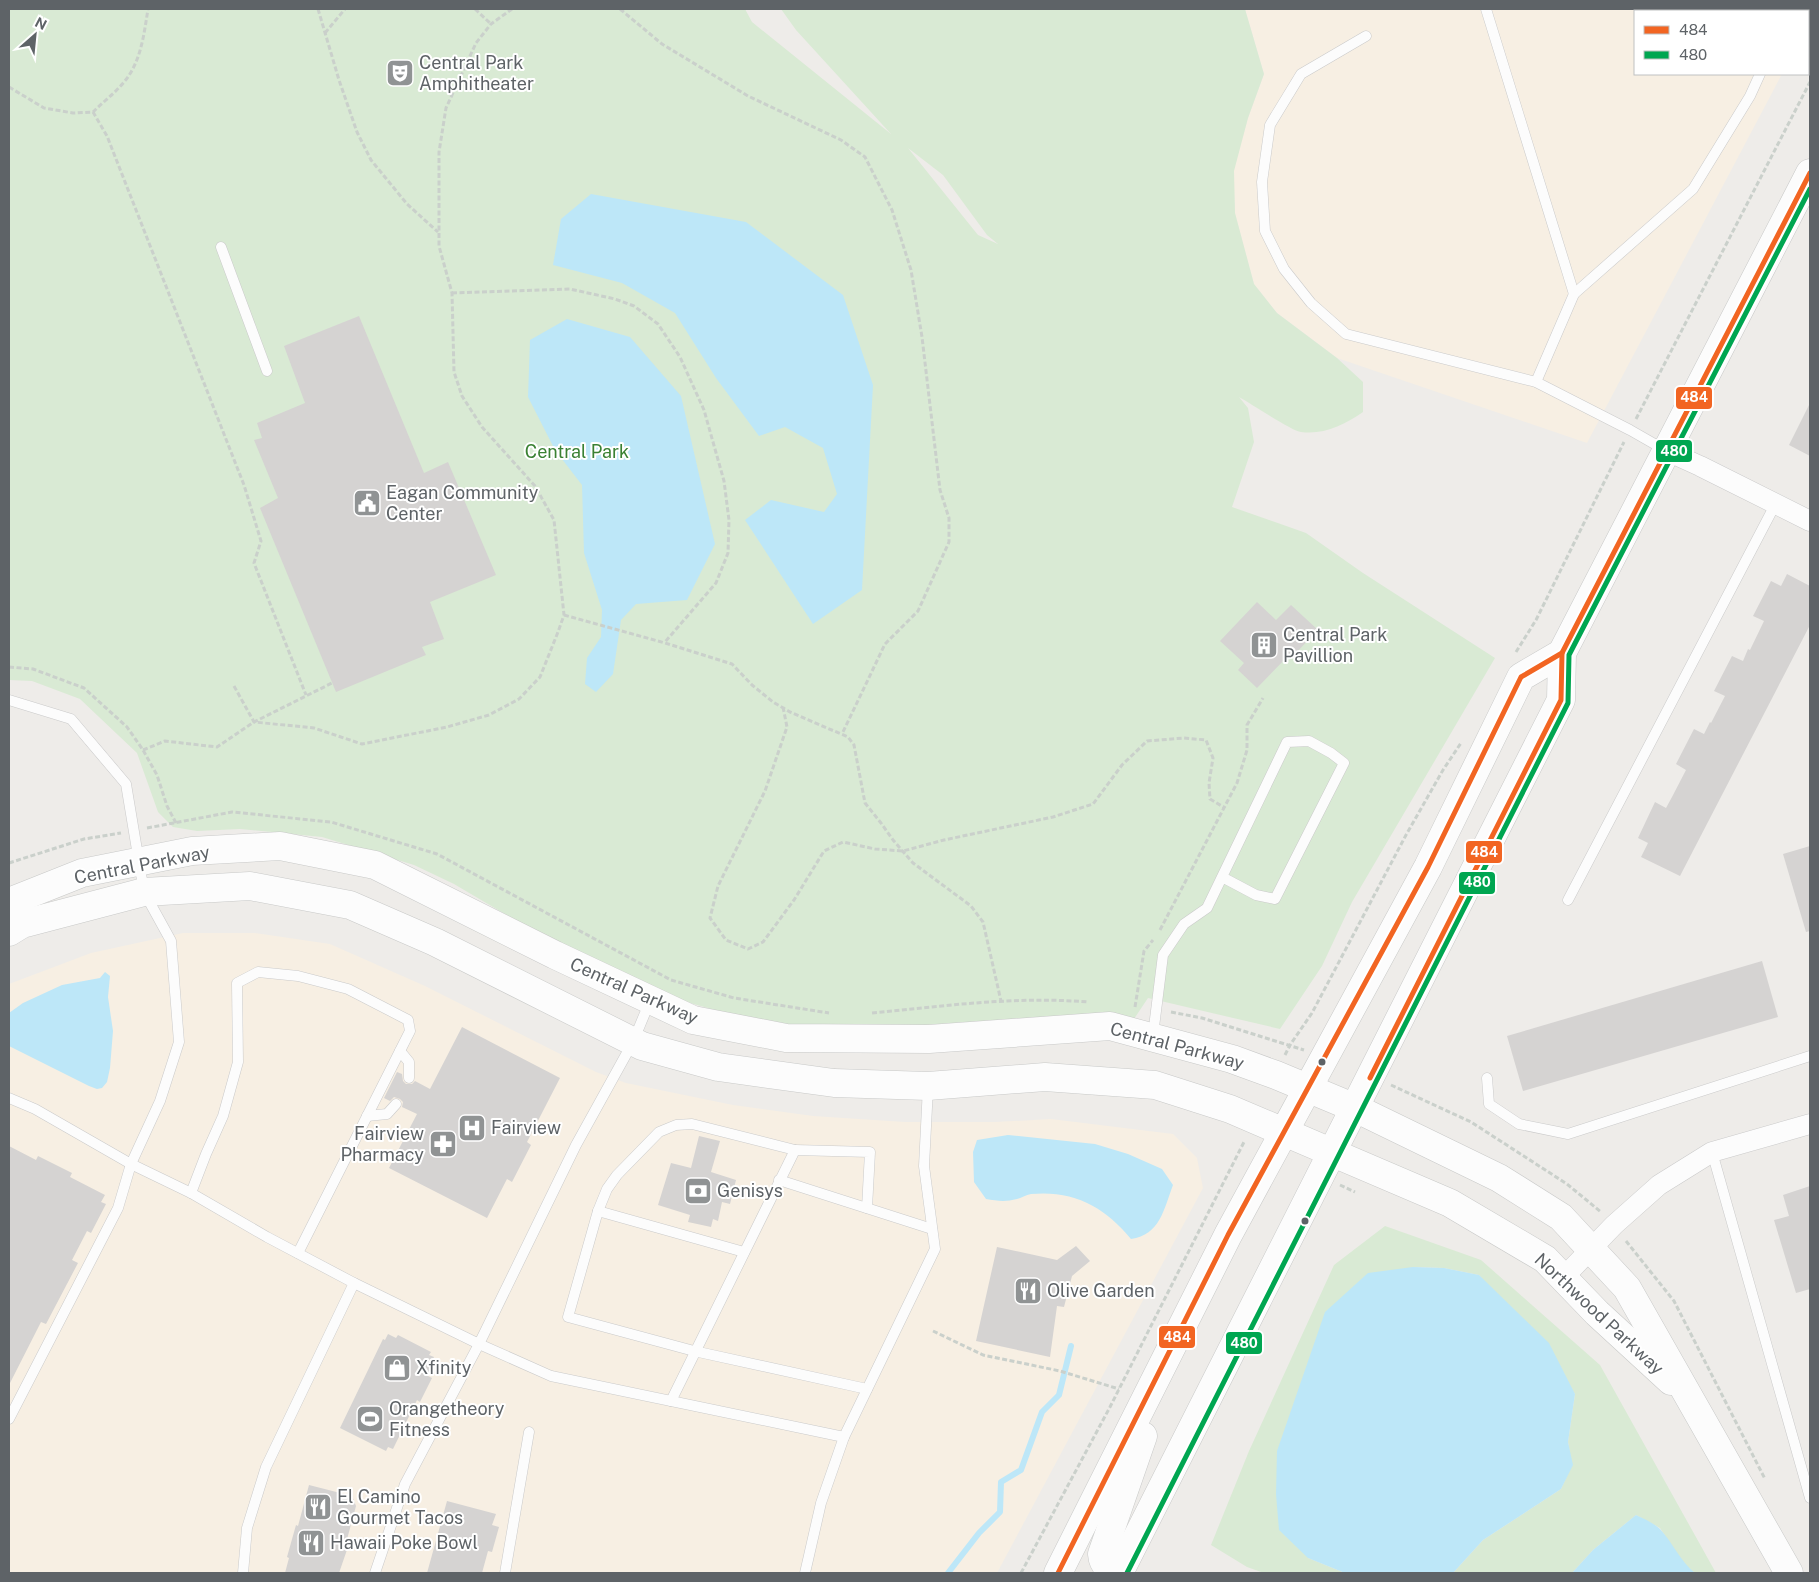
<svg xmlns="http://www.w3.org/2000/svg" width="1819" height="1582" viewBox="0 0 1819 1582" font-family="'Public Sans',sans-serif">
	<style>
		.commercial { fill: #f7efe3 }
		.green { fill: #d9ead4; fill-rule: evenodd }
		.water { fill: #bde7f8 }
		.lines { fill: none; stroke-linecap: round; stroke-linejoin: round }
		.stream { stroke: #bde7f8; stroke-width: 6 }
		.building { fill: #d5d3d2 }
		.lane-casing { stroke: #cacaca; stroke-width: 11 }
		.street-casing { stroke: #cacaca; stroke-width: 21 }
		.secondary-casing { stroke: #c8c9c8; stroke-width: 29 }
		.path { stroke: #cad0cb; stroke-width: 3; stroke-dasharray: 5 2.5; stroke-linecap: butt }
		.lane { stroke: #fcfcfc; stroke-width: 10 }
		.street { stroke: #fcfcfc; stroke-width: 20 }
		.secondary { stroke: #fcfcfc; stroke-width: 28 }
		.bus-1-casing { stroke: #fff; stroke-width: 9 }
		.bus-2-casing { stroke: #fff; stroke-width: 9 }
		.bus-1 { stroke: #f26522; stroke-width: 5 }
		.bus-2 { stroke: #00a651; stroke-width: 5 }
		.bus-dot { fill: #5e6367; stroke: #fff; stroke-width: 2 }
		.labels { text-anchor: middle; stroke-width: 4; stroke-linejoin: round; paint-order: stroke }
		.poi-label { font-size: 18px; fill: #5e6367; stroke: #fff; text-anchor: start }
		.park-label { font-size: 18px; fill: #3a8133; stroke: #fff }
		.street-label { font-size: 18px; fill: #5e6367; stroke: #fff }
		.line-badge { stroke: #fff; stroke-width: 2 }
		.badge-label { font-size: 14px; text-anchor: middle; font-weight: bold; fill: #fff }
	</style>
	<rect width="100%" height="100%" fill="#eeece9"/>
	<!-- commercial -->
	<g class="commercial">
		<polygon points="1245,9 1810,9 1810,20 1808,25 1808,11 1635,11 1635,74 1782,74 1587,443 1337,358 1277,313 1254,284 1235,214 1233,171 1248,118 1264,74"/>
		<polygon points="183,933 255,933 330,944 425,986 596,1072 626,1083 733,1105 813,1116 905,1122 995,1122 1051,1119 1173,1134 1197,1158 1203,1188 997,1573 9,1573 9,984 91,953"/>
	</g>
	<!-- green -->
	<g class="green">
		<path d="M 9,9 L 745,9 L 752,22 L 891,134 L 796,30 L 781,9 L 1245,9 L 1264,74 L 1248,118 L 1234,171 L 1235,213 L 1254,284 L 1277,313 L 1337,358 L 1363,382 L 1363,412 C 1344,425 1324,435 1301,432 C 1292,431 1250,403 1239,397 L 1248,408 L 1254,442 L 1232,507 L 1306,533 L 1363,573 L 1495,658 L 1352,902 L 1322,966 L 1280,1029 L 1148,998 L 1134,1019 L 1055,1016 L 838,1031 L 750,1020 L 662,995 L 549,940 L 454,884 L 414,865 L 322,837 L 240,829 L 197,831 L 173,827 L 158,812 L 137,753 L 80,699 L 32,681 L 9,680 ZM 908,148 L 943,175 L 987,235 L 998,244 L 978,235 Z"/>
		<polygon points="1385,1226 1481,1260 1600,1365 1716,1573 1695,1573 1687,1567 1677,1554 1660,1528 1636,1515 1593,1550 1572,1573 1453,1573 1483,1540 1561,1489 1572,1465 1568,1442 1575,1394 1479,1275 1444,1268 1413,1267 1308,1558 1345,1573 1264,1573 1247,1567 1211,1545 1249,1451 1334,1265"/>
	</g>
	<!-- water -->
	<g class="water">
		<polygon points="591,194 746,222 843,295 873,385 862,590 813,624 745,520 771,500 824,512 837,494 823,448 785,427 759,436 716,378 675,313 622,283 553,265 561,219"/>
		<polygon points="567,319 630,337 681,396 715,544 687,600 636,604 621,620 613,674 596,692 585,684 587,658 601,637 602,610 584,553 582,485 555,450 528,397 530,340"/>
		<polygon points="105,972 110,976 108,997 113,1031 110,1068 107,1082 102,1088 97,1089 89,1086 9,1046 9,1013 23,1003 62,985 100,978"/>
		<path d="M 1008,1135 L 1095,1144 L 1128,1154 L 1162,1169 L 1173,1185 C 1164,1209 1160,1235 1131,1239 C 1105,1207 1074,1190 1031,1194 C 1026,1195 1021,1198 1017,1199 C 1006,1202 997,1201 986,1199 L 974,1182 L 973,1152 L 977,1140 Z"/>
		<polygon points="1413,1267 1444,1268 1479,1275 1549,1343 1575,1394 1568,1442 1573,1465 1561,1489 1483,1540 1453,1573 1345,1573 1308,1558 1279,1530 1276,1494 1277,1451 1325,1312 1368,1273"/>
		<path d="M 1636,1515 C 1644,1519 1654,1523 1660,1529 C 1673,1543 1680,1561 1695,1573 L 1572,1573 L 1593,1550 Z"/>
	</g>
	<g class="lines">
		<!-- stream -->
		<polyline class="stream" points="948,1573 979,1533 1000,1512 1001,1482 1021,1470 1042,1412 1059,1395 1071,1346"/>
	</g>
	<!-- building -->
	<g class="building">
		<polygon points="359,316 424,473 448,462 496,575 430,602 444,639 422,647 426,655 336,692 260,508 278,498 254,440 262,438 257,423 305,403 284,346"/>
		<polygon points="1810,403 1810,456 1789,445"/>
		<polygon points="1787,574 1810,586 1810,625 1680,876 1641,857 1648,843 1638,838 1655,802 1666,808 1672,797 1686,770 1676,764 1694,729 1704,734 1710,722 1711,723 1725,696 1714,691 1732,656 1743,661 1748,649 1750,650 1764,621 1753,616 1771,581 1781,586"/>
		<polygon points="1257,602 1276,620 1291,605 1318,630 1292,657 1290,654 1257,688 1238,670 1244,663 1220,641"/>
		<polygon points="1810,846 1810,931 1806,932 1783,854"/>
		<polygon points="1762,961 1778,1017 1523,1091 1507,1036"/>
		<polygon points="462,1027 560,1078 527,1142 531,1145 512,1182 507,1179 487,1218 389,1168 417,1114 402,1107 403,1102 400,1099 394,1097 390,1101 384,1098 397,1072 402,1074 403,1081 406,1084 412,1084 415,1081 430,1089"/>
		<polygon points="699,1136 720,1141 711,1172 736,1180 730,1204 722,1202 718,1221 713,1219 711,1227 688,1222 690,1215 658,1205 671,1163 691,1168"/>
		<polygon points="9,1146 36,1160 38,1156 72,1173 70,1177 105,1195 101,1202 106,1204 91,1233 87,1231 72,1260 78,1263 46,1324 41,1322 9,1385"/>
		<polygon points="1810,1186 1810,1289 1796,1293 1774,1220 1789,1216 1783,1195"/>
		<polygon points="1076,1246 1090,1261 1072,1276 1064,1307 1057,1306 1050,1357 976,1341 997,1247 1057,1260"/>
		<polygon points="388,1334 396,1338 398,1335 431,1352 429,1355 434,1357 431,1363 434,1364 428,1376 432,1378 420,1402 417,1400 393,1449 388,1447 386,1451 340,1428 383,1339 385,1340"/>
		<polygon points="309,1485 352,1496 356,1506 346,1543 349,1544 339,1573 285,1573 289,1558 287,1557 296,1525 298,1526"/>
		<polygon points="447,1501 496,1514 492,1525 499,1527 492,1552 488,1551 482,1573 427,1573"/>
	</g>
	<g class="lines">
		<!-- lane casing -->
		<g class="lane-casing">
			<g id="lane">
				<polyline points="1486,9 1574,294"/>
				<polyline points="1784,9 1784,11"/>
				<polyline points="1366,36 1301,74 1270,125 1262,182 1265,231 1284,269 1311,303 1346,334 1536,382 1630,430 1665,450"/>
				<polyline points="221,247 267,371"/>
				<polyline points="1536,382 1574,294 1693,189 1750,96 1760,74"/>
				<polyline points="9,700 71,719 126,784 144,892 171,941 179,1042 160,1101 131,1164 35,1109 9,1098"/>
				<polyline points="1568,900 1776,503"/>
				<polyline points="1153,1035 1163,955 1184,924 1207,908 1287,742 1309,741 1331,753 1344,763 1275,899 1256,895 1222,877"/>
				<polyline points="400,1051 409,1062 409,1078"/>
				<polyline points="1487,1078 1489,1104 1519,1124 1568,1134 1810,1056"/>
				<polyline points="367,1116 387,1114 396,1104"/>
				<polyline points="1712,1152 1810,1498"/>
				<polyline points="779,1180 932,1229"/>
				<polyline points="191,1193 206,1154 223,1116 238,1062 237,983 258,972 298,976 348,989 408,1020 410,1031 298,1253"/>
				<polyline points="598,1211 607,1189 617,1175 659,1132 676,1125 692,1124 795,1150"/>
				<polyline points="744,1252 598,1211 568,1317 694,1351 867,1389"/>
				<polyline points="671,1401 795,1150 870,1152 867,1208"/>
				<polyline points="9,1419 118,1208 131,1164 191,1193 267,1237 354,1283 479,1344 576,1145 633,1042 650,1001"/>
				<polyline points="243,1573 247,1528 266,1467 354,1283"/>
				<polyline points="375,1573 405,1484 479,1344 551,1376 844,1437 935,1249 924,1166 928,1087"/>
				<polyline points="505,1573 529,1432"/>
				<polyline points="805,1573 821,1503 844,1437"/>
			</g>
		</g>
		<!-- street casing -->
		<g class="street-casing">
			<g id="street">
				<polyline points="1667,451 1700,466 1810,521"/>
				<polyline points="1563,1278 1614,1225 1659,1185 1712,1152 1810,1124"/>
			</g>
		</g>
		<!-- secondary casing -->
		<g class="secondary-casing">
			<g id="secondary">
				<polyline points="9,902 82,873 192,851 280,846 375,865 555,955 693,1020 786,1038 929,1039 1110,1026 1232,1059 1276,1075 1355,1108 1499,1178 1561,1217 1627,1288 1789,1573"/>
				<polyline points="9,932 22,924 144,892 250,886 350,905 435,942 642,1046 718,1067 834,1083 928,1086 1045,1077 1155,1085 1230,1109 1450,1203 1545,1259 1597,1313 1671,1381"/>
				<path d="M 1119,1572 C 1109,1568 1103,1566 1102,1554 L 1143,1436"/>
				<polyline points="1058,1573 1228,1235 1428,867 1521,677 1562,653"/>
				<polyline points="1119,1573 1561,700 1562,653 1810,173"/>
			</g>
		</g>
		<!-- path -->
		<g class="path">
			<polyline points="318,9 339,80 357,132 371,160 407,204 438,232"/>
			<polyline points="475,9 491,24"/>
			<polyline points="620,9 662,44 748,96 841,140 865,157 892,210 911,270 922,337 940,490 949,518 949,542 918,611 885,644 842,734"/>
			<polyline points="325,33 345,9"/>
			<path d="M 9,87 L 44,108 L 73,113 L 93,112 C 103,102 115,93 124,82 C 141,62 144,34 148,9"/>
			<polyline points="93,112 107,136 244,485 261,541 254,563 306,695"/>
			<polyline points="452,293 570,289 615,299 634,306 658,324 680,357 704,410 724,481 729,520 728,553 716,583 665,642"/>
			<polyline points="1636,419 1810,82"/>
			<polyline points="564,615 665,643 732,664 752,685 773,702 790,712 848,737 854,745 865,803 881,823 893,840 913,863 971,906 983,922 1001,1001"/>
			<polyline points="1516,652 1536,620 1624,442"/>
			<polyline points="9,667 33,669 84,688 127,727 143,750 157,775 167,806 176,823"/>
			<polyline points="234,686 254,722 314,728 362,744 447,727 489,715 519,699 540,677 558,632 564,615 554,520 535,486 482,427 462,396 454,372 452,293 439,246 439,152 446,108 476,43 491,24 512,9"/>
			<polyline points="783,707 787,727 765,791 718,886 710,918 726,940 748,949 763,942 794,900 824,851 843,842 875,849 903,851 944,840 1053,817 1093,804 1122,765 1147,741 1184,738 1206,740 1213,758 1209,783 1210,799 1225,808"/>
			<polyline points="143,750 165,741 217,747 254,722 332,683"/>
			<polyline points="147,828 232,812 331,822 437,854 671,980 734,998 829,1013"/>
			<polyline points="9,863 84,839 121,833"/>
			<polyline points="1160,930 1237,783 1247,750 1247,725 1263,698"/>
			<polyline points="1135,1007 1144,951 1153,940"/>
			<polyline points="1171,1012 1202,1018 1304,1050"/>
			<path d="M 872,1013 C 944,1006 1016,996 1088,1002"/>
			<polyline points="1285,1055 1290,1045 1312,1013 1406,835 1443,770 1461,743"/>
			<polyline points="1391,1085 1471,1122 1567,1184 1601,1212"/>
			<polyline points="1340,1185 1355,1192"/>
			<polyline points="1626,1241 1674,1301 1765,1479"/>
			<polyline points="933,1331 983,1355 1060,1371 1119,1389"/>
			<polyline points="1021,1573 1110,1407 1245,1140"/>
		</g>
		<!-- lane -->
		<use href="#lane" class="lane"/>
		<!-- street -->
		<use href="#street" class="street"/>
		<!-- secondary -->
		<use href="#secondary" class="secondary"/>
		<!-- bus-1 casing -->
		<g class="bus-1-casing">
			<g id="bus-1">
				<polyline points="1370,1078 1561,700 1562,653 1810,173"/>
				<polyline points="1058,1573 1228,1235 1428,867 1521,677 1562,653"/>
			</g>
		</g>
		<!-- bus-2 casing -->
		<g class="bus-2-casing">
			<polyline id="bus-2" points="1127,1573 1568,703 1569,655 1810,189"/>
		</g>
		<!-- bus-1 -->
		<use href="#bus-1" class="bus-1"/>
		<!-- bus-2 -->
		<use href="#bus-2" class="bus-2"/>
	</g>
	<!-- icons -->
	<defs>
		<g id="theatre-square" transform="scale(1.4375)"><rect x="-9" y="-9" width="18" height="18" rx="4" fill="#909394" stroke="#fff"/><path d="M-5-5.5Q0-4 5-5.5V0Q5 5 0 6Q-5 5-5 0ZM-3.3-2.5H-1v1.5H-3.3ZM1-2.5H3.3v1.5H1ZM-2.8 1Q0 5.5 2.8 1Z" fill="#fff"/></g>
		<g id="civic-square" transform="scale(1.4375)"><rect x="-9" y="-9" width="18" height="18" rx="4" fill="#909394" stroke="#fff"/><path d="M-.6-6.5H3V-4.5H.6V-3L4-1V1h2V6H-6V1h2V-1L-.6-3ZM-1.2 2.5V6h2.4V2.5Z" fill="#fff"/></g>
		<g id="building-square" transform="scale(1.4375)"><rect x="-9" y="-9" width="18" height="18" rx="4" fill="#909394" stroke="#fff"/><path d="M-4-6H4V6H1V3H-1V6H-4ZM-2.5-4.3h1.7v1.8h-1.7ZM.8-4.3h1.7v1.8H.8ZM-2.5-1h1.7V.8h-1.7ZM.8-1h1.7V.8H.8Z" fill="#fff"/></g>
		<g id="hospital-square" transform="scale(1.4375)"><rect x="-9" y="-9" width="18" height="18" rx="4" fill="#909394" stroke="#fff"/><path d="M-5-5h3v3.5h4V-5h3V5h-3V1.5h-4V5h-3Z" fill="#fff"/></g>
		<g id="pharmacy-square" transform="scale(1.4375)"><rect x="-9" y="-9" width="18" height="18" rx="4" fill="#909394" stroke="#fff"/><path d="M-2-6h4v4h4v4h-4v4h-4v-4h-4v-4h4Z" fill="#fff"/></g>
		<g id="bank-square" transform="scale(1.4375)"><rect x="-9" y="-9" width="18" height="18" rx="4" fill="#909394" stroke="#fff"/><path d="M-6-4H6V4H-6ZM0-2.3a2.3 2.3 0 1 0 0 4.6a2.3 2.3 0 1 0 0-4.6Z" fill="#fff"/></g>
		<g id="restaurant-square" transform="scale(1.4375)"><rect x="-9" y="-9" width="18" height="18" rx="4" fill="#909394" stroke="#fff"/><path d="M-5-6h1v4h1v-4h1v4h1v-4h1v5L-1.5 .5V6h-2V.5L-5-1ZM5-6V6H3V1.5H1.5Q1.5-4 5-6Z" fill="#fff"/></g>
		<g id="shop-square" transform="scale(1.4375)"><rect x="-9" y="-9" width="18" height="18" rx="4" fill="#909394" stroke="#fff"/><path d="M-5-2.5h2.3a2.7 3.5 0 0 1 5.4 0H5L5.5 6h-11ZM-1.5-2.5h3a1.5 2.3 0 0 0-3 0Z" fill="#fff"/></g>
		<g id="stadium-square" transform="scale(1.4375)"><rect x="-9" y="-9" width="18" height="18" rx="4" fill="#909394" stroke="#fff"/><path d="M0-5a6.5 5 0 1 0 0 10a6.5 5 0 1 0 0-10ZM-3.5-1.8h7v3.6h-7Z" fill="#fff"/></g>
	</defs>
	<g fill-rule="evenodd">
		<use href="#theatre-square" x="400" y="73"/>
		<use href="#civic-square" x="367" y="503"/>
		<use href="#building-square" x="1264" y="645"/>
		<use href="#hospital-square" x="472" y="1128"/>
		<use href="#pharmacy-square" x="443" y="1144"/>
		<use href="#bank-square" x="698" y="1191"/>
		<use href="#restaurant-square" x="1028" y="1291"/>
		<use href="#shop-square" x="397" y="1368"/>
		<use href="#stadium-square" x="370" y="1419"/>
		<use href="#restaurant-square" x="318" y="1507"/>
		<use href="#restaurant-square" x="311" y="1543"/>
	</g>
	<!-- markers -->
	<g class="bus-dot">
		<circle cx="1322" cy="1062" r="4.5"/>
		<circle cx="1305" cy="1221" r="4.5"/>
	</g>
	<g class="labels">
		<!-- poi labels -->
		<g class="poi-label">
			<text x="419" y="69">Central Park<tspan x="419" dy="21">Amphitheater</tspan></text>
			<text x="386" y="499">Eagan Community<tspan x="386" dy="21">Center</tspan></text>
			<text x="1283" y="641">Central Park<tspan x="1283" dy="21">Pavillion</tspan></text>
			<text x="491" y="1134">Fairview</text>
			<text x="424" y="1140" text-anchor="end">Fairview<tspan x="424" dy="21">Pharmacy</tspan></text>
			<text x="717" y="1197">Genisys</text>
			<text x="1047" y="1297">Olive Garden</text>
			<text x="416" y="1374">Xfinity</text>
			<text x="389" y="1415">Orangetheory<tspan x="389" dy="21">Fitness</tspan></text>
			<text x="337" y="1503">El Camino<tspan x="337" dy="21">Gourmet Tacos</tspan></text>
			<text x="330" y="1549">Hawaii Poke Bowl</text>
		</g>
		<!-- park labels -->
		<g class="park-label">
			<text x="577" y="458">Central Park</text>
		</g>
		<!-- street labels -->
		<g class="street-label">
			<text transform="translate(142 865) rotate(-11)" y="6">Central Parkway</text>
			<text transform="translate(634 991) rotate(24)" y="6">Central Parkway</text>
			<text transform="translate(1177 1046) rotate(15)" y="6">Central Parkway</text>
			<text transform="translate(1599 1314) rotate(43)" y="6">Northwood Parkway</text>
		</g>
	</g>
	<g class="line-badge">
		<rect x="1675" y="386" width="38" height="24" rx="5" fill="#f26522"/>
		<rect x="1655" y="439" width="38" height="24" rx="5" fill="#00a651"/>
		<rect x="1465" y="840" width="38" height="24" rx="5" fill="#f26522"/>
		<rect x="1458" y="871" width="38" height="24" rx="5" fill="#00a651"/>
		<rect x="1158" y="1325" width="38" height="24" rx="5" fill="#f26522"/>
		<rect x="1225" y="1331" width="38" height="24" rx="5" fill="#00a651"/>
	</g>
	<g class="badge-label">
		<text x="1694" y="402">484</text>
		<text x="1674" y="456">480</text>
		<text x="1484" y="857">484</text>
		<text x="1477" y="887">480</text>
		<text x="1177" y="1342">484</text>
		<text x="1244" y="1348">480</text>
	</g>
	<!-- border -->
	<rect width="1819" height="1582" fill="none" stroke="#5e6367" stroke-width="20"/>
	<!-- legend -->
	<rect x="1634" y="10" width="175" height="65" fill="#ffffff" stroke="#bfc1c2"/>
	<rect x="1644" y="26" width="25" height="8" fill="#f26522" stroke="#bfc1c2"/>
	<text x="1679" y="35" font-size="15" fill="#5e6367">484</text>
	<rect x="1644" y="51" width="25" height="8" fill="#00a651" stroke="#bfc1c2"/>
	<text x="1679" y="60" font-size="15" fill="#5e6367">480</text>
	<!-- north arrow -->
	<g transform="translate(35 35) rotate(27)" stroke="#ffffff" stroke-width="4" paint-order="stroke">
	<path d="M0-4L9 19L0 12L-9 19Z" fill="#5e6367"/>
	<text y="-8" font-size="14" font-weight="bold" text-anchor="middle" fill="#5e6367">N</text>
	</g>
</svg>
